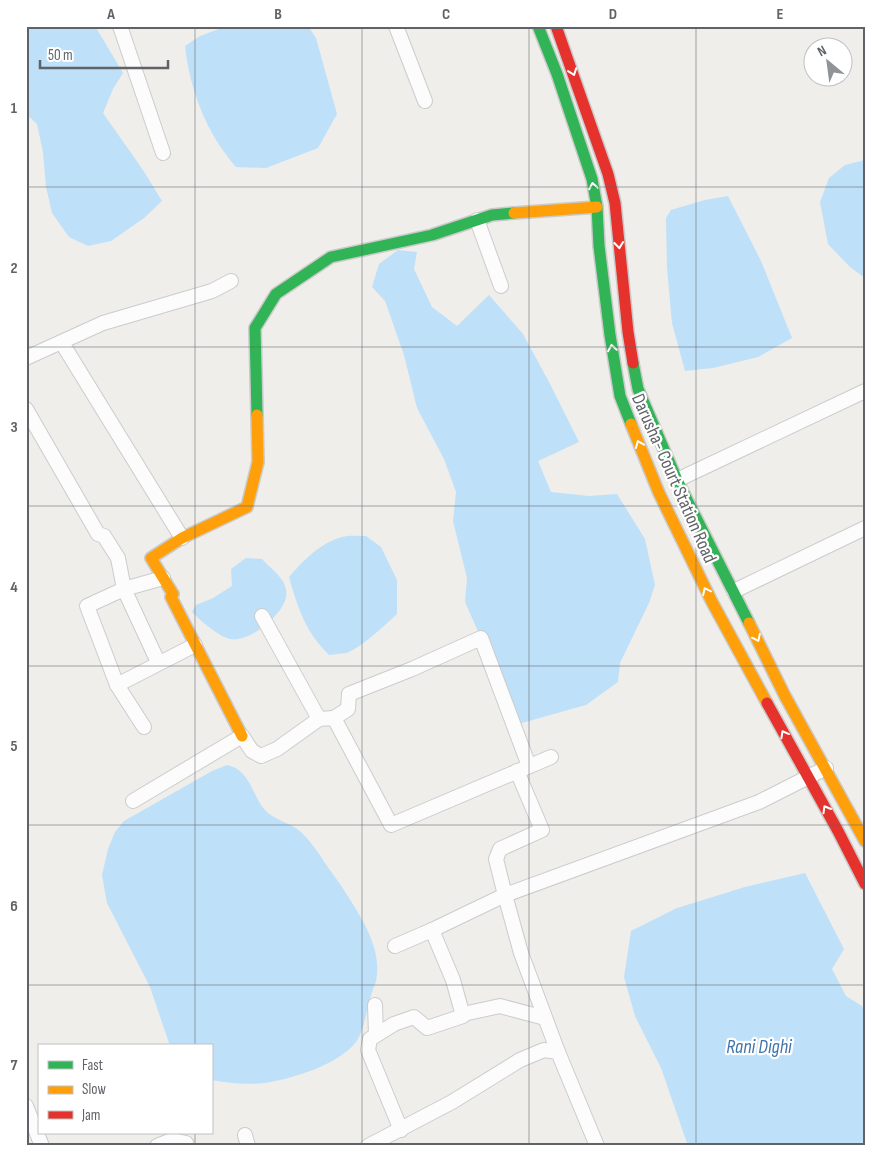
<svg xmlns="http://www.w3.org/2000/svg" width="891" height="1172" viewBox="0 0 891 1172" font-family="'Sofia Sans Condensed',sans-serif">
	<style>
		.water { fill: #bfe0f9 }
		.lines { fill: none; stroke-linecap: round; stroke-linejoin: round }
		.street-casing { stroke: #cbcccc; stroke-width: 16 }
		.fast-casing { stroke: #cacacb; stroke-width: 14 }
		.slow-casing { stroke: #cacacb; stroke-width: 14 }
		.jam-casing { stroke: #cacacb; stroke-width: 14 }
		.street { stroke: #fdfcfc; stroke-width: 14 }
		.fast { stroke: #30b455; stroke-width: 11 }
		.slow { stroke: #ff9f0a; stroke-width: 11 }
		.jam { stroke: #e5322d; stroke-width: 11 }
		.oneway { stroke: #fff }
		.grid { fill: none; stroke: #5f6368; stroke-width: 1; stroke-opacity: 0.55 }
		.labels { text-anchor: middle; stroke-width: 4.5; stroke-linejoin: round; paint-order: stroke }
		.street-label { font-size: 19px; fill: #5f6368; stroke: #fff }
		.water-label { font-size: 20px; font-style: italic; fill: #4174aa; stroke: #fff }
		.neatline { fill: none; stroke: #5f6368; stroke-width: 2 }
		.grid-label { font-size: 16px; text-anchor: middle; font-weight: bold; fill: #5f6368 }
	</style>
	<rect width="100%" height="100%" fill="#efeeea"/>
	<!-- water -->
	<g class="water">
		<polygon points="26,26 95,26 123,73 113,89 103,113 143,170 162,201 144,218 111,241 88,246 69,237 52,213 46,187 43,152 37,124 26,114"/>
		<path d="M 227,26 L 308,26 L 316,38 L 337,114 L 318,148 L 266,168 L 236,167 C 206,133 190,90 185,46 L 200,36 Z"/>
		<polygon points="865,160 865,278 850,267 828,244 820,202 829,178 845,165"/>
		<polygon points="728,196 761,261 792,338 758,357 713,368 685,371 672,323 667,268 666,218 671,210 705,200"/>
		<polygon points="398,250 417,252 414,269 432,307 457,326 489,295 523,334 549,382 579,442 538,461 551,492 589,496 617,494 645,539 655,585 649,603 620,663 618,682 586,705 511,726 481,638 465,602 467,578 453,521 456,492 444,459 417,408 404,355 385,301 372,287 379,264"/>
		<path d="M 366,536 L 381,547 L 397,580 L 397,614 C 386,624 360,649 346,653 C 341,654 335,654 329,655 C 305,631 298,608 289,577 C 303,561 320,543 342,537 C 349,535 359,536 366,536 Z"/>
		<path d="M 246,558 L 262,559 C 269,567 282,576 285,586 C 286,589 287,594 286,597 C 283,615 249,643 230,639 C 218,636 201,621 192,612 L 196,605 L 213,598 L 232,586 L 231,569 Z"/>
		<path d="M 227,765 C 249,769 252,794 264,809 C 274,821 291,822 302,833 C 312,843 320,855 327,866 C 341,885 355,906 366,927 C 374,944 380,962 376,981 C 374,987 371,993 370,999 C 366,1012 364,1031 356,1042 C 338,1065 292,1079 264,1083 C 246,1085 229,1083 211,1080 L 211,1046 L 170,1046 L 150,987 L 107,903 L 102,875 L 108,849 L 115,832 L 124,821 L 212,771 Z"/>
		<polygon points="805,873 844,949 832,969 846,996 862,1006 865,1012 865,1146 688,1146 661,1068 635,1016 624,977 631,931 677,908 745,887"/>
	</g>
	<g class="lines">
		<!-- street casing -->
		<g class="street-casing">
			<g id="street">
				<polyline points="120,26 163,153"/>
				<polyline points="396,26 425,101"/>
				<polyline points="477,220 501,286"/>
				<polyline points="62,343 182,538"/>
				<polyline points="26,358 103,323 212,291 231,281"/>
				<polyline points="26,409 98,534 104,536 118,558 124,589 158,662"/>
				<polyline points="677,480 865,391"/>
				<polyline points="734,591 865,528"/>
				<polyline points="262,616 319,719"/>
				<polyline points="117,685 195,645"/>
				<polyline points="334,718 348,709 349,694 412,669 481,638 529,766"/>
				<polyline points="144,727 117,685 87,606 124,589 163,578"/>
				<polyline points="133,801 242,736 252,751 261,756 277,749 319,719 334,718 391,825 551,757"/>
				<polyline points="395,946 432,930"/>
				<polyline points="375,1005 376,1035"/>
				<polyline points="463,1014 500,1006 545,1018"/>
				<polyline points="558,1052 521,953 505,895 759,802 826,768"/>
				<polyline points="26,1106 42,1146"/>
				<polyline points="401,1130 368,1050 370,1039 394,1024 414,1017 427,1028 463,1016 453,980 432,930 505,895 496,859 500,849 542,830 517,771"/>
				<polyline points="245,1135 248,1146"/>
				<polyline points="157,1146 172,1140 186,1143 187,1146"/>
				<polyline points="368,1146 452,1102 520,1060 544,1050 558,1052 597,1146"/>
			</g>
		</g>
		<!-- fast casing -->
		<g class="fast-casing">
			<g id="fast">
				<polyline points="538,26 557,74 592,179 597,207 599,246 610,335 620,396 631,424"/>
				<polyline points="633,363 638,389 677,480 749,623"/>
				<polyline points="257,415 255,328 276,294 331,257 432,235 492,215 514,213"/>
			</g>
		</g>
		<!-- slow casing -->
		<g class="slow-casing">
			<g id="slow">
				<polyline points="514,213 597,207"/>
				<polyline points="631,424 659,493 712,602 767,703"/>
				<polyline points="749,623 785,696 865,841"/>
				<polyline points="242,736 171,597 173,594 151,558 182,538 247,507 258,462 257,415"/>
			</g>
		</g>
		<!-- jam casing -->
		<g class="jam-casing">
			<g id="jam">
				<polyline points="556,26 608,174 615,203 628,332 633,363"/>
				<polyline points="767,703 838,831 865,884"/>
			</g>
		</g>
		<!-- street -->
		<use href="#street" class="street"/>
		<!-- fast -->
		<use href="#fast" class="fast"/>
		<!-- slow -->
		<use href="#slow" class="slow"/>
		<!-- jam -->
		<use href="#jam" class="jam"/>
	</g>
	<!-- one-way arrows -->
	<defs><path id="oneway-chevron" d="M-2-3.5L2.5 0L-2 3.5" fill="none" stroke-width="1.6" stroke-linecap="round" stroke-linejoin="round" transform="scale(1.25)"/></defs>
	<g class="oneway">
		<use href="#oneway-chevron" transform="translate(573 72) rotate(70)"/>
		<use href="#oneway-chevron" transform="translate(593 186) rotate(-100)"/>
		<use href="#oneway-chevron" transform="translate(619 245) rotate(84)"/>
		<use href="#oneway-chevron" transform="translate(612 348) rotate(-99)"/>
		<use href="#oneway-chevron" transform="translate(639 444) rotate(-112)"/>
		<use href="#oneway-chevron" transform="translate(706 591) rotate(-116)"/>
		<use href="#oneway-chevron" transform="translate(757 638) rotate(64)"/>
		<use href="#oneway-chevron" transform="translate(784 734) rotate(-119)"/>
		<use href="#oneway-chevron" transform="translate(826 809) rotate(-120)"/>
	</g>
	<!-- grid -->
	<path class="grid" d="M 195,26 L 195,1046M 362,26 L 362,1146M 529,26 L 529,1146M 696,26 L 696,1146M 26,187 L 865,187M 26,347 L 865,347M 26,506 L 865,506M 26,666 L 865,666M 26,825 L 865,825M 26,985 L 865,985M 195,1133 L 195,1146"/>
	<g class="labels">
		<!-- street labels -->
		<g class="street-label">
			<text transform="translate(675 478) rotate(66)" y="7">Darusha- Court Station Road</text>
		</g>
		<!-- water labels -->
		<g class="water-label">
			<text x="759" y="1053">Rani Dighi</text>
		</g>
	</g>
	<!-- border -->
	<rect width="891" height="1172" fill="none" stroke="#ffffff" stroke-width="55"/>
	<!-- legend -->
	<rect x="38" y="1044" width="175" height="90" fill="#ffffff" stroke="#bfc1c3"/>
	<rect x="48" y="1061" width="25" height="8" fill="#30b455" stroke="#bfc1c3"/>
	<text x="82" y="1070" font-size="15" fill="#5f6368">Fast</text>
	<rect x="48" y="1086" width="25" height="8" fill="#ff9f0a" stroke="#bfc1c3"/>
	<text x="82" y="1094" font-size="15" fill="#5f6368">Slow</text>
	<rect x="48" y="1111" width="25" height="8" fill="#e5322d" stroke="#bfc1c3"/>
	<text x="82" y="1120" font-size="15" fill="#5f6368">Jam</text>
	<!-- north arrow -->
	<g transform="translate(828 62) rotate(331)"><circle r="24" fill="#ffffff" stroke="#bfc1c3"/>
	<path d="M0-4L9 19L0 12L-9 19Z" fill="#919496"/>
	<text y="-8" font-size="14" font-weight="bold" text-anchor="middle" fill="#5f6368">N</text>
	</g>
	<!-- scale -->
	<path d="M40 60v8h128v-8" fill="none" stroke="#5f6368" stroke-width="2.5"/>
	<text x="48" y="60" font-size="15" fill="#5f6368" stroke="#ffffff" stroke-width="4" paint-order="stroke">50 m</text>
	<rect x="28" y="28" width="836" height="1116" class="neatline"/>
	<g class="grid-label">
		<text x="111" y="19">A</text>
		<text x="278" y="19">B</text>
		<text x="446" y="19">C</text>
		<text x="613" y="19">D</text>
		<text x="780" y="19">E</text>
		<text x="14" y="113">1</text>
		<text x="14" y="273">2</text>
		<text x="14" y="432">3</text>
		<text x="14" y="592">4</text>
		<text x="14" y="751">5</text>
		<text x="14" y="911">6</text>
		<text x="14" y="1070">7</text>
	</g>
</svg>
